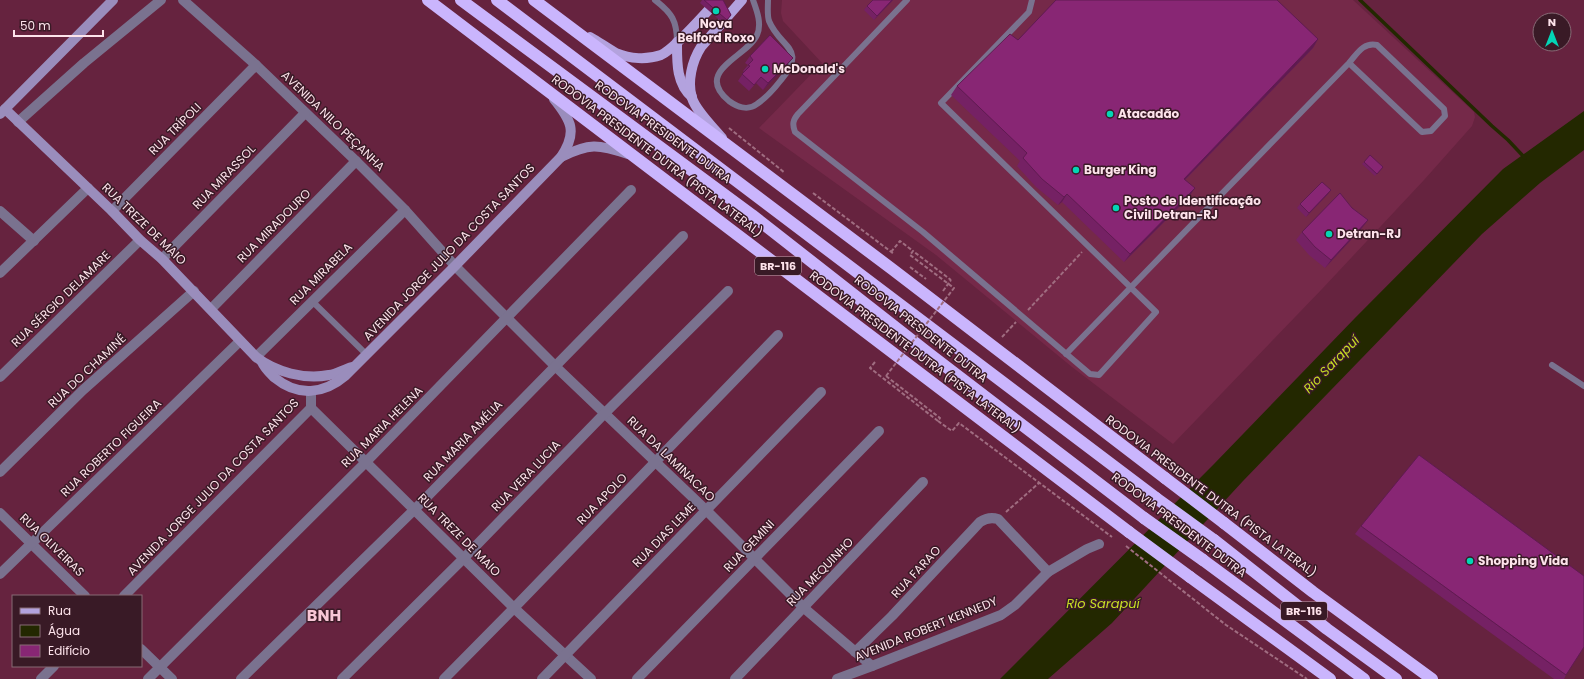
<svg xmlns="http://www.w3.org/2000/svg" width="1584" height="679" viewBox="0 0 1584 679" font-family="Poppins,sans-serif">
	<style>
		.built { fill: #752949 }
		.water { fill: #232800 }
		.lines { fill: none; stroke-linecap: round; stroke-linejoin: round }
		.stream { stroke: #232800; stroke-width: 3.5 }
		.path { stroke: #a06d81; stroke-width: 2; stroke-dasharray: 4 2; stroke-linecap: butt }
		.lane { stroke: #7a728f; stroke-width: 6 }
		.street { stroke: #7a728f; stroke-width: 10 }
		.secondary { stroke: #9a8dbc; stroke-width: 10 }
		.primary { stroke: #b3a2de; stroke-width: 10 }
		.highway { stroke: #cab5fd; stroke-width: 12 }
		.path-bridge { stroke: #a06d81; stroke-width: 2; stroke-dasharray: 4 2; stroke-linecap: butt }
		.highway-bridge { stroke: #cab5fd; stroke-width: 12 }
		.wall { fill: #752164 }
		.shaded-wall { fill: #5f1b51 }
		.building { fill: #882674; stroke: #5f1b51 }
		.poi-dot { fill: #03d5b6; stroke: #391a26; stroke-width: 1.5 }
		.labels { text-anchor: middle; stroke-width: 3; stroke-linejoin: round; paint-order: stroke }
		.shield { fill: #391a26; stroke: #c2a7b0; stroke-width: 1 }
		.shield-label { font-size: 11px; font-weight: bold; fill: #fde3eb }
		.poi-label { font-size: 12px; font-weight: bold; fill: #fde3eb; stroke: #391a26; text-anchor: start }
		.street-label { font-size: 12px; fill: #fde3eb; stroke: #391a26 }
		.water-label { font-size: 13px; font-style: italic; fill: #c6dd24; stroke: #391a26 }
		.district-label { font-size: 16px; font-weight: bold; fill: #f8c6d6; stroke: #391a26 }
	</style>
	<rect width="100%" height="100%" fill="#66233f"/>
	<!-- built -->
	<polygon class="built" points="782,0 1353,0 1474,112 1475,117 1472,126 1424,180 1323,288 1173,444 1072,367 936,255 759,128 822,63 783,21 781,13"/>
	<!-- water -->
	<polygon class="water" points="1584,111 1584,150 1540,183 1482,234 1243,481 1112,623 1048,679 1000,679 1214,464 1355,318 1503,169"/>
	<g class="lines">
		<!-- stream -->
		<polyline class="stream" points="1360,0 1492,126 1508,140 1525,158"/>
		<!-- path -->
		<g class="path">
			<polyline points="729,128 785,173"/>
			<polyline points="813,193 894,254"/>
			<polyline points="891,252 900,241 913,251"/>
			<polyline points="910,267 926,279"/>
			<polyline points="943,291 951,280"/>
			<polyline points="1028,310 1082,252"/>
			<polyline points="1002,337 1016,322"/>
			<polyline points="875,362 870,368 938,421 940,418 886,376"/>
			<polyline points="938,421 952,431 959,423 1112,537"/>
			<polyline points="1176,470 1179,467 1193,477 1189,481"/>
			<polyline points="1006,512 1039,483"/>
			<polyline points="1126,546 1226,625 1307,679"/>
		</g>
		<!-- lane -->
		<g class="lane">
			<path d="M 655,0 C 672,13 677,21 677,42"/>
			<path d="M 753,0 C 757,11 762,24 757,35 C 747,57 693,71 729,101 C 737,107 748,111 757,104 C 766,98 774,89 781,80 C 808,48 780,48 769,21 C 767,15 768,7 768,0"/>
			<path d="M 907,0 L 798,114 C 793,120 792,124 795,132 L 923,232 L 1090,374 L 1099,375 L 1156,312 L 941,103 L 1029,12 L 1032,0"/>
			<polyline points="312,301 367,355"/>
			<path d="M 1066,354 L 1349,63 C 1357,54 1363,42 1377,45 L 1444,109 L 1445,116 L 1431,131 L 1422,132 L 1349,63"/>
			<polyline points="1552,365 1584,386"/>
		</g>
		<!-- street -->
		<g class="street">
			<polyline points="183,0 256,65 356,161 405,210 455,266 555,366 706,510 804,608 872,666"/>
			<polyline points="18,122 84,63 161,0"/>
			<polyline points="0,211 34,241"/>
			<polyline points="112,211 256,65"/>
			<polyline points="162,259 305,113"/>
			<polyline points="0,273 88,188"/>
			<polyline points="211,309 356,161"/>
			<polyline points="256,357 405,210"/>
			<polyline points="0,377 140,240"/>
			<polyline points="311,408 514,608 591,679"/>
			<polyline points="0,472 83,390 194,291"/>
			<polyline points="0,513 85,596"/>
			<polyline points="0,574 240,341"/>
			<polyline points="124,596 311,408 311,392"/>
			<polyline points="141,649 172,679"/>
			<path d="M 855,652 L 892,616 L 980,522 C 986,518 991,517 998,519 L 1048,572"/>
			<polyline points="41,679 54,666"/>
			<polyline points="148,679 366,462 631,190"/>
			<polyline points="241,679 415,509 683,236"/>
			<polyline points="342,679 464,558 604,414 728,291"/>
			<polyline points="444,679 514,608 778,335"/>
			<polyline points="542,679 821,392"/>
			<polyline points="637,679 879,431"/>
			<polyline points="735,679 923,482"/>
			<polyline points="837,679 872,666 1001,615 1015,605 1048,572 1087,549 1099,544"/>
		</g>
		<!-- secondary -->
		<g class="secondary">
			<path d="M 5,109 L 112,211 L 140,240 L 162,259 L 256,357 C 275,372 305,380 329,375 C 337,374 344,369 352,367"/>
			<polyline points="0,114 113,0"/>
			<path d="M 561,157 C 589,143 598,144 628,154"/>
			<path d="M 262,362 C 265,369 270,373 275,378 C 298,397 324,394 345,376 L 455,266 L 561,157 C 578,132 571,120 554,99"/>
		</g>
		<!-- primary -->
		<g class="primary">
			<path d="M 590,37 C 599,42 607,48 616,53 C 630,59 647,60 661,55 C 675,49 706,12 718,0"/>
			<path d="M 677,42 C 677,61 676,84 692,97"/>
			<path d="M 722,138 C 713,127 696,111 692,98 C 687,82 692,61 701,47 L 742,0"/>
		</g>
		<!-- highway -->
		<g class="highway">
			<polyline points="428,0 1129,532"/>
			<polyline points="461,0 752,215 932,356 1144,518"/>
			<polyline points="497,0 1156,498"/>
			<polyline points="534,0 892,269 1165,478"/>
			<polyline points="1224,523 1313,592 1432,679"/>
			<polyline points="1214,540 1327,629 1396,679"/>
			<polyline points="1203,560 1364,679"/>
			<polyline points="1190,577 1330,679"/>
		</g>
		<!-- path-bridge -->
		<polyline class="path-bridge" points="886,376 954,288 910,255 913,251 951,280"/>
		<!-- highway-bridge -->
		<g class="highway-bridge">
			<polyline points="1165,478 1224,523"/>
			<polyline points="1156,498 1214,540"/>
			<polyline points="1144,518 1203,560"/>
			<polyline points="1129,532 1190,577"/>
		</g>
	</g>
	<!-- wall -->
	<g class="wall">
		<polygon points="702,0 723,0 731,15 724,24 700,3"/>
		<polygon points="873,0 893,0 874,20 864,10 867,6"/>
		<polygon points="1318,39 1313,48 1185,180 1189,197 1124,262 1062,202 1058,205 1036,187 1017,166 1020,161 951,95 957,86 1018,40"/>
		<polygon points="750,56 788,64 763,90 756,83 749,91 738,81 744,72 743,71 748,65 745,63"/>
		<polygon points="1364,162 1383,167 1375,176 1362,164"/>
		<polygon points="1328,194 1306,217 1297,208 1300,204"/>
		<polygon points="1352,208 1368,220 1362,228 1325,268 1309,255 1296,240 1302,232"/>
		<polygon points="1361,526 1566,675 1564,679 1554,679 1355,534"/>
	</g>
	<!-- shaded-wall -->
	<g class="shaded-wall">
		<polygon points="892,0 893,0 874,20 877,16"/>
		<polygon points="1318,39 1313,48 1178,187 1184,179"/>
		<polygon points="793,58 788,64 763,90 768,83"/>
		<polygon points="1195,188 1189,197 1124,262 1130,254"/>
		<polygon points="1331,190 1328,194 1306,217 1309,213"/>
		<polygon points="1067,194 1062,202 1058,205 1064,197"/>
		<polygon points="1368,220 1362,228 1325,268 1331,260"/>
	</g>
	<!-- building -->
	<g class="building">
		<polygon points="704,0 723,0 731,15 727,20"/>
		<polygon points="873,0 892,0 877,16 867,6"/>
		<polygon points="1056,0 1277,0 1318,39 1184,179 1195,188 1130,254 1067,194 1064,197 1042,179 1023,158 1027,153 957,86 1010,34 1018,40"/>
		<polygon points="770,35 793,58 768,83 761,77 754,85 742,74 750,66 748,65 753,60 750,56"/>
		<polygon points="1370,155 1383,167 1377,174 1364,162"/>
		<polygon points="1322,182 1331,190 1309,213 1300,204"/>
		<polygon points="1340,193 1352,208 1368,220 1331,260 1315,247 1302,232"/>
		<polygon points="1419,455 1584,576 1584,647 1566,675 1361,526"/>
	</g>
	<!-- markers -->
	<g class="poi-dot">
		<circle cx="716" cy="11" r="4"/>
		<circle cx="765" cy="69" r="4"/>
		<circle cx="1110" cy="114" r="4"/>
		<circle cx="1076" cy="170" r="4"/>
		<circle cx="1116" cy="208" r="4"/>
		<circle cx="1329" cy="234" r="4"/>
		<circle cx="1470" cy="561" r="4"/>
	</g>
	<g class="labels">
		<!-- shield labels -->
		<g class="shield">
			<rect x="755" y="257" width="46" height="18" rx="3"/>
			<rect x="1281" y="602" width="46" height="18" rx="3"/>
		</g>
		<g class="shield-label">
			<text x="778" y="270">BR-116</text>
			<text x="1304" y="615">BR-116</text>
		</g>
		<!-- poi labels -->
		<g class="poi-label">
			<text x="716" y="28" text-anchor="middle">Nova<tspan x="716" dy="14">Belford Roxo</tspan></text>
			<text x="773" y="73">McDonald's</text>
			<text x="1118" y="118">Atacadão</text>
			<text x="1084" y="174">Burger King</text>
			<text x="1124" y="205">Posto de Identificação<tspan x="1124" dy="14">Civil Detran-RJ</tspan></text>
			<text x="1337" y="238">Detran-RJ</text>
			<text x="1478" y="565">Shopping Vida</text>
		</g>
		<!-- street labels -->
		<g class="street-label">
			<text transform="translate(333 121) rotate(44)" y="4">AVENIDA NILO PEÇANHA</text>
			<text transform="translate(175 129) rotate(-45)" y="4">RUA TRÍPOLI</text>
			<text transform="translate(663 132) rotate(36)" y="4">RODOVIA PRESIDENTE DUTRA</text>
			<text transform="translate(657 156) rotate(37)" y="4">RODOVIA PRESIDENTE DUTRA (PISTA LATERAL)</text>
			<text transform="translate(224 177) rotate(-46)" y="4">RUA MIRASSOL</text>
			<text transform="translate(144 224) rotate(44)" y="4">RUA TREZE DE MAIO</text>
			<text transform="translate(274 226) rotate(-45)" y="4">RUA MIRADOURO</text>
			<text transform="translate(449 252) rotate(-46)" y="4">AVENIDA JORGE JULIO DA COSTA SANTOS</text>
			<text transform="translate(321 274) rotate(-45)" y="4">RUA MIRABELA</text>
			<text transform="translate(61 299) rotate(-44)" y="4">RUA SÉRGIO DELAMARE</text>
			<text transform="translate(921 329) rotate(38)" y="4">RODOVIA PRESIDENTE DUTRA</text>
			<text transform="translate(915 352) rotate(37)" y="4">RODOVIA PRESIDENTE DUTRA (PISTA LATERAL)</text>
			<text transform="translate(87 371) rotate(-43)" y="4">RUA DO CHAMINÉ</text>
			<text transform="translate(382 427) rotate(-45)" y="4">RUA MARIA HELENA</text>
			<text transform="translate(463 441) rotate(-46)" y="4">RUA MARIA AMÉLIA</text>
			<text transform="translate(111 448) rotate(-44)" y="4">RUA ROBERTO FIGUEIRA</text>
			<text transform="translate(671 459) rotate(44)" y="4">RUA DA LAMINACAO</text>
			<text transform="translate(526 476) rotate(-46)" y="4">RUA VERA LUCIA</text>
			<text transform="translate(213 487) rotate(-46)" y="4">AVENIDA JORGE JULIO DA COSTA SANTOS</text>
			<text transform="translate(1211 496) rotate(37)" y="4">RODOVIA PRESIDENTE DUTRA (PISTA LATERAL)</text>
			<text transform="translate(602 499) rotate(-46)" y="4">RUA APOLO</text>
			<text transform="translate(1179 525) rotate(37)" y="4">RODOVIA PRESIDENTE DUTRA</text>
			<text transform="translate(459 535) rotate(45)" y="4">RUA TREZE DE MAIO</text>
			<text transform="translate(664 535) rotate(-46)" y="4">RUA DIAS LEME</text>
			<text transform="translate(52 545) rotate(44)" y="4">RUA OLIVEIRAS</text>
			<text transform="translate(749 546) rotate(-46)" y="4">RUA GEMINI</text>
			<text transform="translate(820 572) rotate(-46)" y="4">RUA MEQUINHO</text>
			<text transform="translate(916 572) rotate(-47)" y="4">RUA FARAO</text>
			<text transform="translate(926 629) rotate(-22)" y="4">AVENIDA ROBERT KENNEDY</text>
		</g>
		<!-- water labels -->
		<g class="water-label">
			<text transform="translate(1331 364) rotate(-46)" y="5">Rio Sarapuí</text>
			<text x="1103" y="608">Rio Sarapuí</text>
		</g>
		<!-- district labels -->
		<g class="district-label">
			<text x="324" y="621">BNH</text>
		</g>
	</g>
	<!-- legend -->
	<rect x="12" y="595" width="130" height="72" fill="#391a26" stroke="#876a75"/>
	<rect x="20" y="608" width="20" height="6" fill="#b3a2de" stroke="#876a75"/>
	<text x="48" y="615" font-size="12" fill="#fde3eb">Rua</text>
	<rect x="20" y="625" width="20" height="12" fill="#232800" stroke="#876a75"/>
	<text x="48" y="635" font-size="12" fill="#fde3eb">Água</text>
	<rect x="20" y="645" width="20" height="12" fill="#882674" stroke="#876a75"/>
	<text x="48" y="655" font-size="12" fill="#fde3eb">Edifício</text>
	<!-- north arrow -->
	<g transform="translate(1552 32)"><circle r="19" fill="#391a26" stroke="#876a75"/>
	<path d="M0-3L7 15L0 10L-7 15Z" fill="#03d5b6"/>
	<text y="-6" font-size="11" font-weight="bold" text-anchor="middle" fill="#fde3eb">N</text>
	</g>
	<!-- scale -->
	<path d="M14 30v6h89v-6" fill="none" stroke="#fde3eb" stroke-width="2"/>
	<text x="20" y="30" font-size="12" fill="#fde3eb" stroke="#391a26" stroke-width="3" paint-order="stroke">50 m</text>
</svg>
